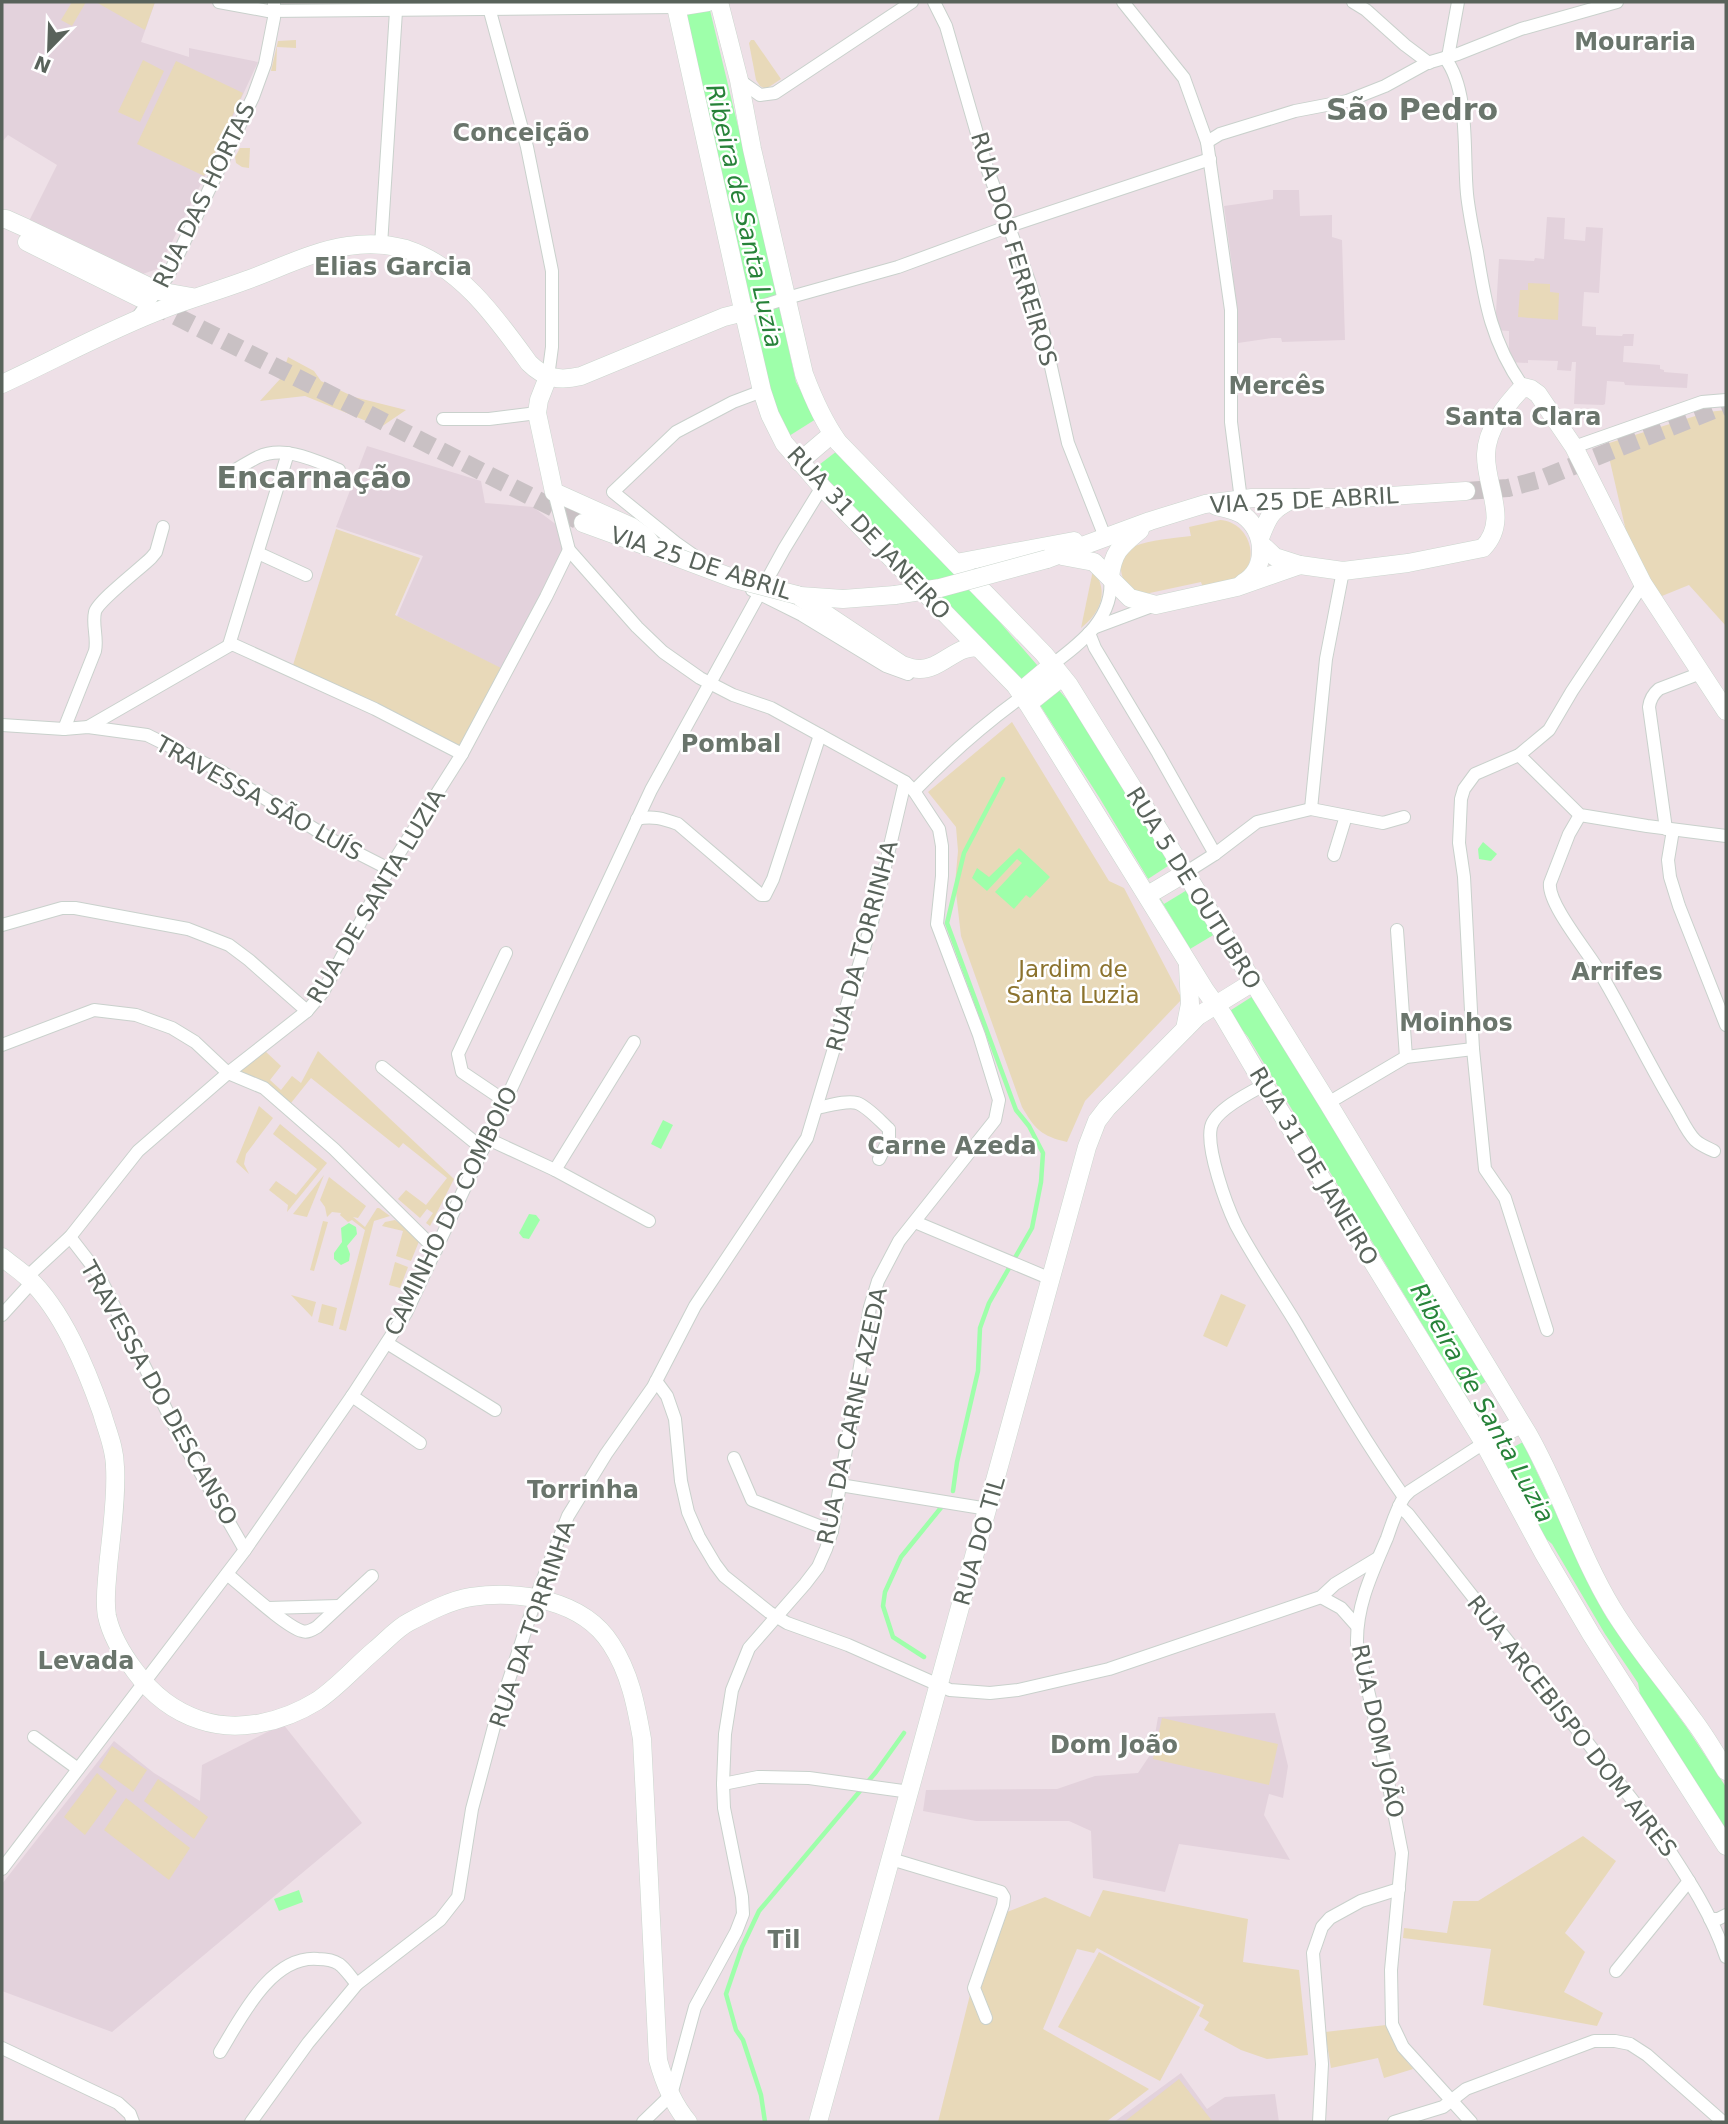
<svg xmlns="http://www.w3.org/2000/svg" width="1728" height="2124" viewBox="0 0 1728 2124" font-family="'DejaVu Sans',sans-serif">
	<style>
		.education { fill: #e3d2dc }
		.green { fill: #e8d9b9 }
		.water { fill: #9effaa }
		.pier { fill: #eee0e7 }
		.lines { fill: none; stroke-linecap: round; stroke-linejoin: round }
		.stream { stroke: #9effaa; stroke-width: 4.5 }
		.secondary-tunnel { stroke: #c9c1c4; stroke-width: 18; stroke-dasharray: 18 9; stroke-linecap: butt }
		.street-casing { stroke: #c9d1cc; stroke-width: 14 }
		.secondary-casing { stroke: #cbd6ce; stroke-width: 19 }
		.street { stroke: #fff; stroke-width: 12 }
		.secondary { stroke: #fff; stroke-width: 18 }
		.secondary-bridge-casing { stroke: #cbd6ce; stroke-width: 19; stroke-linecap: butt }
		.secondary-bridge { stroke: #fff; stroke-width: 18 }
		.labels { text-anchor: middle; stroke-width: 5; stroke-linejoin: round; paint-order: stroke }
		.street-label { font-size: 23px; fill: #59635b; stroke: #fff }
		.park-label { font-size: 23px; fill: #8c732e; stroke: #fff }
		.neighbourhood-label { font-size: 24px; font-weight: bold; fill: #6a756c; stroke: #fff }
		.water-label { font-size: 24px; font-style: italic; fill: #278239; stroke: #fff }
		.district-label { font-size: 30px; font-weight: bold; fill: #6a756c; stroke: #fff }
	</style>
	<rect width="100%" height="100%" fill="#eee0e7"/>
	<!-- education -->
	<g class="education">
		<polygon points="2,2 155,2 141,42 189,57 189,48 258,62 211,164 161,264 157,269 140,275 29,221 57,165 8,135 2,142"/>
		<polygon points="1273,190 1299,190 1300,216 1332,215 1332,237 1342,240 1345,340 1282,342 1281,338 1272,338 1238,343 1232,265 1224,206 1273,199"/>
		<polygon points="1547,217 1565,218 1564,239 1585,241 1586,227 1603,228 1599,293 1584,292 1582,326 1596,327 1596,335 1622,336 1623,334 1634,334 1633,346 1624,346 1623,362 1660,365 1660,369 1664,370 1664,372 1688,374 1687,388 1625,385 1624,382 1607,381 1605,404 1603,405 1574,404 1576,362 1572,362 1571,371 1557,370 1558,361 1528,360 1528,363 1509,362 1509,331 1495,330 1499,259 1534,261 1535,258 1544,259"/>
		<polygon points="367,446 481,481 485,503 533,507 562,529 566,551 508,672 397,616 423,556 336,527"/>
		<polygon points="1275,1713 1288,1766 1283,1798 1269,1794 1264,1815 1290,1860 1179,1844 1165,1892 1093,1878 1091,1831 1069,1821 976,1821 923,1811 926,1790 1057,1789 1095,1776 1138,1773 1152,1752 1158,1717"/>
		<polygon points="283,1724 362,1823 112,2032 2,1991 2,1884 114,1741 154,1773 200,1801 202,1765"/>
		<polygon points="1181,2073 1207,2109 1225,2097 1275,2094 1279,2122 1114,2122"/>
	</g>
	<!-- green -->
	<g class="green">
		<polygon points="72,2 86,2 72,26 61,20"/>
		<polygon points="96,2 155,2 145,30"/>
		<polygon points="296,40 296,48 277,47 276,71 271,71 278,41"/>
		<polygon points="751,40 754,40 781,79 766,89 760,86 756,80 749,43"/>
		<polygon points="143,60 164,71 140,122 118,112"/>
		<polygon points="176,61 243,93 204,176 137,144"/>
		<polygon points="240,148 250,148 249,168 242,167 236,163 235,157"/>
		<polygon points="1528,283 1550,284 1550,292 1559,293 1558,320 1518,317 1520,290 1528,290"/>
		<polygon points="288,357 314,371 321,381 354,397 406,410 381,427 305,396 260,401 281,378"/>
		<polygon points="1726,410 1726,626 1689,585 1657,598 1626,531 1606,444 1708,412"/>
		<path d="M 1220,520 C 1251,522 1263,565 1235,580 C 1226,585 1212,585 1203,588 L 1201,582 L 1145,594 C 1120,592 1111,558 1135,546 C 1149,540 1175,538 1191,536 L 1189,527 Z"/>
		<polygon points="336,529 420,558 395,615 503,669 458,748 293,665"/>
		<path d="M 1093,570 C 1110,592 1100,613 1081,628 Z"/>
		<path d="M 1012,722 L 1109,881 L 1124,888 L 1182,999 L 1085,1101 L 1067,1142 C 1041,1136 1035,1129 1022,1107 L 961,936 L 955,884 L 958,851 L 956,827 L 928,792 Z"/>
		<polygon points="264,1050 281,1066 270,1080 281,1090 292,1076 301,1083 318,1051 454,1179 430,1226 426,1223 433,1213 427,1209 420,1218 398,1199 406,1190 426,1205 447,1178 403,1143 399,1148 311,1078 287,1108 239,1070"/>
		<polygon points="259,1106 273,1118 246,1154 244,1164 249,1174 236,1162"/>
		<polygon points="280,1124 327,1163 287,1212 288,1205 269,1190 276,1181 296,1195 317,1169 273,1134"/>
		<polygon points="324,1175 307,1217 293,1214"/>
		<polygon points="329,1177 366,1206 358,1218 353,1217 365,1227 377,1208 379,1208 390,1216 374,1221 346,1331 339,1329 365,1230 352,1220 348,1222 340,1215 341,1213 332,1212 327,1217 325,1207 320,1200"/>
		<polygon points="395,1220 420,1239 411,1261 396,1256 403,1231 382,1226 385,1222"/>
		<polygon points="323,1221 328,1222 314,1271 310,1270"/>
		<polygon points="395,1262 408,1267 400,1288 389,1285"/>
		<polygon points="1221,1294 1246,1305 1227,1347 1203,1336"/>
		<polygon points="291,1295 316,1302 312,1317"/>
		<polygon points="322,1304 337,1308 333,1326 318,1322"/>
		<polygon points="1162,1718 1278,1744 1269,1785 1153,1759"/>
		<polygon points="112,1746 147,1770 133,1792 99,1767"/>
		<polygon points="97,1773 117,1791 85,1835 64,1817"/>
		<polygon points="158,1779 208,1817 194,1839 144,1801"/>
		<polygon points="126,1798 190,1848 169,1880 104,1830"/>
		<polygon points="1583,1836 1616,1861 1565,1933 1585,1952 1564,1992 1603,2013 1597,2026 1483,2005 1491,1949 1403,1938 1404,1928 1447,1933 1453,1901 1478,1901"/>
		<polygon points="1103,1890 1248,1919 1243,1962 1299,1970 1308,2055 1267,2059 1241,2050 1204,2030 1209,2022 1199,2016 1204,2005 1097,1948 1094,1953 1077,1949 1043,2029 1149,2089 1106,2122 938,2122 974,1979 983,1972 1007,1912 1045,1897 1090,1917"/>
		<polygon points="1099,1952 1200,2007 1160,2081 1058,2027"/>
		<polygon points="1386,2025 1397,2049 1413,2069 1384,2078 1378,2058 1331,2068 1325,2032"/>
		<polygon points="1179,2079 1213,2122 1124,2122"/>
	</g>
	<!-- water -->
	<g class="water">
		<polygon points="682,2 708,2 759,213 794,373 796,382 816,419 894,512 997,619 1070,703 1253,996 1521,1438 1593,1593 1607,1618 1687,1728 1726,1787 1726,1830 1640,1694 1638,1683 1605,1634 1552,1544 1543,1536 1499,1451 1248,1037 1228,1012 1099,797 1040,705 915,569 815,468 789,436 778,414 767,385"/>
		<polygon points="1483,842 1497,854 1491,861 1479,859 1478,849"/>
		<polygon points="1019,848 1050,877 1030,898 1026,895 1014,909 995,892 1022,863 1017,859 987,891 972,878 977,868 989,877"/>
		<polygon points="663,1120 673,1125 661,1149 651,1144"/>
		<polygon points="529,1214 536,1215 540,1220 529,1239 523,1238 519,1233"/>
		<polygon points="349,1223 356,1227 357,1234 347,1246 350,1254 349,1261 341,1265 334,1259 334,1253 342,1242 341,1228"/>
		<polygon points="299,1890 303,1902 279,1911 274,1899"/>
	</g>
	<!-- pier -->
	<g class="pier">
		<polygon points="816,419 837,451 815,468 789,436"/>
		<polygon points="1171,864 1187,890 1164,904 1148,879"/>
		<polygon points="1215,934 1253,996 1228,1012 1190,949"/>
		<polygon points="1487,1381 1523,1442 1501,1454 1465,1394"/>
	</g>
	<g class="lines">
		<!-- stream -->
		<g class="stream">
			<polyline points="953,1491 957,1462 978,1371 980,1328 989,1303 1032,1228 1041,1182 1043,1153 1029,1126 1016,1110 947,923 964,853 1003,779"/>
			<polyline points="924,1657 893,1637 883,1606 885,1592 901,1557 944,1504"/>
			<polyline points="765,2122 761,2095 743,2040 736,2030 726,1994 742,1947 759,1911 876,1772 904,1733"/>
		</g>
		<!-- secondary-tunnel -->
		<g class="secondary-tunnel">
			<polyline points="152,304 583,523"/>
			<polyline points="1466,491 1508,488 1538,480 1726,405"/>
		</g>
		<!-- street casing -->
		<g class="street-casing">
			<g id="street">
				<polyline points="219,2 268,11 677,7"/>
				<polyline points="934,2 946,26 987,168 1029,281 1043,331 1068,443 1105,537"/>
				<polyline points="1123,2 1184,78 1207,142 1231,310 1231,422 1241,500"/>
				<polyline points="1353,2 1366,10 1405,45 1429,63"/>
				<polyline points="488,4 527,147 552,271 552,347 548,377"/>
				<polyline points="1448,57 1458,2"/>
				<path d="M 1445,58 C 1470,91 1463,153 1467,194 C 1469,213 1473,232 1477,252 C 1485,303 1492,343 1523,387"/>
				<polyline points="739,80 760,95 775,93 912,2"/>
				<polyline points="1207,142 1220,134 1295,111 1347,101 1385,86 1427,63 1458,54 1521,29 1617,2"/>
				<polyline points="381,245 396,11"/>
				<polyline points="744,312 787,298 898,267 1015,224 1210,159"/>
				<polyline points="136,319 168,276 253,97 265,64 274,18 274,2"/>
				<polyline points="443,419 489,419 537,413"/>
				<polyline points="1574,447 1702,402 1726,400"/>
				<path d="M 224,477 C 235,470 246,463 258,457 C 284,445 314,460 339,470"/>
				<polyline points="554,492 569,550 637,627 663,652 700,678 733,695 771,708 905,782 914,791 939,829 942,846 942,876 937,924 979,1035 999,1100 995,1120 899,1241 878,1281 870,1307 840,1485 832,1531 826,1549 818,1567 805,1584 749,1648 732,1690 725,1734 723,1784 724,1808 742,1897 743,1914 736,1932 695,2007 671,2095 643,2122"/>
				<polyline points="258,553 306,575"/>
				<polyline points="703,562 676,543 613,492 676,432 733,402 762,391"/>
				<polyline points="752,590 802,615 886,666 908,674"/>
				<polyline points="1096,627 1155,605"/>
				<polyline points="1089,633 1095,648 1158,753 1215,854"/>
				<polyline points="229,645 288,453"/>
				<path d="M 1053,664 C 1082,642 1115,617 1110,577"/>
				<polyline points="2,725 64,729 88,727 147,735 222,772 334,841 389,869"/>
				<polyline points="88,727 232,644 375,709 462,754"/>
				<path d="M 64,729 L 95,651 C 98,638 92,625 95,612 C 98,601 141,568 151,558 L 156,552 L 163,527"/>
				<polyline points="1519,755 1580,815 1647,826 1726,836"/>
				<path d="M 914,791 C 947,757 984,724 1023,696"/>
				<polyline points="1311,809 1326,659 1343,571"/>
				<path d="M 1580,815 L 1569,834 L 1550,883 C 1547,903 1588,952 1599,971 C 1626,1016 1648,1063 1675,1108 C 1681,1118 1687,1132 1695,1140 C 1700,1145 1708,1148 1714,1151"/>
				<path d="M 637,819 C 652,815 664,819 678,824 L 761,895 L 765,895 L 773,879 L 820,735"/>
				<path d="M 1666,829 L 1649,707 C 1650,699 1653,694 1659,689 L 1701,673"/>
				<polyline points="1673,830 1668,860 1670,877 1679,906 1726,1025"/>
				<polyline points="1334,855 1346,816"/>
				<polyline points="1185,873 1215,854 1257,822 1311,809 1383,823 1404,817"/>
				<polyline points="2,925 62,908 75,908 188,929 229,945 249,960 307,1011"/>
				<polyline points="1397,930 1406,1057"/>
				<polyline points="2,1045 94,1010 136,1015 172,1028 195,1042 228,1073 264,1088 334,1149 436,1250"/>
				<polyline points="382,1067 483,1149"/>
				<path d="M 1264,1085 C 1249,1093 1215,1110 1211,1127 C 1206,1149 1226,1204 1236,1225 C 1254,1259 1277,1292 1297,1325 C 1331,1383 1365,1442 1404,1497"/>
				<polyline points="505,1101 462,1072 458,1054 506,953"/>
				<polyline points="1328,1103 1406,1057 1473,1049"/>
				<path d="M 817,1108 C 828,1106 846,1100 857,1103 C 868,1107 880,1121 889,1129 L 889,1139 L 879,1159"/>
				<polyline points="488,1139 555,1170 649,1221"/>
				<polyline points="555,1170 634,1042"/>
				<polyline points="915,1222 1051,1279"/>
				<polyline points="70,1237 97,1272 181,1439 245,1550"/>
				<polyline points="27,1277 70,1237 138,1151 228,1073 307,1011 323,992 389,869 462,754 546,597 569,550"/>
				<polyline points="2,1315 32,1282"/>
				<polyline points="1547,1330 1505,1198 1485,1169 1473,1049 1464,877 1459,843 1461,799 1464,789 1475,774 1519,755 1549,730 1572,691 1643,584"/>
				<polyline points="387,1343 495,1410"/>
				<polyline points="656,1381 667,1396 675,1419 681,1481 688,1512 699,1537 715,1564 724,1576 769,1612 787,1623 848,1645 950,1690 990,1693 1018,1690 1109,1669 1321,1597 1335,1584 1378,1558"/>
				<polyline points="352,1396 420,1443"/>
				<polyline points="734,1458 752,1500 832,1531"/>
				<polyline points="840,1485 988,1509"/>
				<path d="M 1399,1506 L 1408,1514 L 1656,1830 C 1682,1870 1711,1911 1726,1957"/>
				<path d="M 227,1574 C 242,1586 286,1627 302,1631 C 307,1633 312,1630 317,1627 L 372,1576"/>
				<polyline points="1321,1597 1341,1608 1357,1626"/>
				<polyline points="268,1608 339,1606"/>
				<polyline points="34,1737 78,1769"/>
				<polyline points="723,1784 758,1777 809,1778 910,1792"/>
				<polyline points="891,1859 1001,1892 1004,1897 1003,1905 974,1988 986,2018"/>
				<polyline points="2,1869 245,1550 352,1396 406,1313 651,790 784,549 822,487"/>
				<polyline points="1710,1919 1718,1919 1726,1915"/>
				<polyline points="1616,1971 1689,1881"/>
				<polyline points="2,2048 118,2103 130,2114 133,2122"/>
				<path d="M 220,2052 C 241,2018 271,1955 318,1959 C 325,1959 333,1960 339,1964 C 346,1969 351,1978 357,1984"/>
				<polyline points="251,2122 308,2043 357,1984 440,1920 458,1897 472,1809 496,1719 539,1589 568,1516 606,1454 653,1387 695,1306 807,1138 872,922 905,782"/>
				<polyline points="1319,2122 1322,2064 1313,1953 1322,1927 1330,1918 1361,1901 1399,1889"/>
				<polyline points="1394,2122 1443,2107 1466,2089 1594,2041 1615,2041 1630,2044 1647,2055 1723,2122"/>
				<path d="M 1471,2122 L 1403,2047 L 1392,2024 L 1391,1970 L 1402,1853 L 1380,1741 L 1357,1644 C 1356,1606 1372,1573 1387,1538 C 1392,1524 1396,1510 1404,1497 L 1410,1491 L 1484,1443"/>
			</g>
		</g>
		<!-- secondary casing -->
		<g class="secondary-casing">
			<g id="secondary">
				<polyline points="675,2 742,305 762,391 770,415 784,443 822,487 1015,685 1028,704 1205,990 1223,1015 1264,1085 1484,1443 1544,1554 1591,1634 1726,1846"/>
				<path d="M 719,2 L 739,80 L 752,149 L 804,374 C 813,398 823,421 838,442 L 1044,654 L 1069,685 L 1328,1103 L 1528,1434 C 1560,1490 1579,1553 1612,1608 C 1636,1648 1667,1683 1694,1721 C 1706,1737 1716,1754 1726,1771"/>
				<polyline points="677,7 708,2"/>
				<polyline points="2,219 6,219 26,228 158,291 192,297"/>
				<polyline points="27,242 140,298"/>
				<polyline points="548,377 539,400 537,413 554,492 632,527 646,537 655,549"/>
				<path d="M 2,384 C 56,359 110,329 166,308 C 193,298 220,290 247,280 C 280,268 313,251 348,246 C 367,243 388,244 406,249 C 461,267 497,319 529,363 C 545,379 560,381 581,376 L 724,317 L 744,312"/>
				<polyline points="799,462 832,434"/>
				<path d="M 1216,506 C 1225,508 1236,510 1243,515 C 1266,532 1268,568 1243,583"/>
				<polyline points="583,523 652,548"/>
				<path d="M 1260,538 C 1269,514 1272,509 1295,498"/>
				<path d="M 1261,544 L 1275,557 L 1300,565 L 1343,571 L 1408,563 L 1483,548 C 1510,520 1485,487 1486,454 C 1487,428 1506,405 1523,387 L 1531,389 L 1538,394 L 1574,447 L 1643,584 L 1726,711"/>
				<polyline points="1062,556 1094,562 1130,598 1156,605 1237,587 1300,565"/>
				<polyline points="1047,559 1150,521 1205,504 1252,498 1360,498 1466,491"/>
				<polyline points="956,563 1074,541"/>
				<path d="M 1110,577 C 1113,551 1121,546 1140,530"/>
				<path d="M 797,595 L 902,665 C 908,667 914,669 919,669 C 941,670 958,643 979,648"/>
				<polyline points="800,596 843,599 895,595"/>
				<polyline points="1020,692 1053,664"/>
				<polyline points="1028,704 1062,677"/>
				<polyline points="1148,895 1185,873"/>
				<polyline points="1185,1029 1190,1004 1188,966"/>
				<path d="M 2,1257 C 10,1264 20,1270 28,1278 C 63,1311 86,1368 102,1413 C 107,1431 115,1448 115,1467 C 117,1498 111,1536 108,1567 C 107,1583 104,1600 107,1616 C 111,1635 123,1655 135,1671 C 151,1693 173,1711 200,1720 C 238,1733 283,1722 317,1701 C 338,1687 356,1666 375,1650 C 386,1641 397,1628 409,1622 C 428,1612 451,1600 471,1597 C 520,1590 583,1600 611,1644 C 630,1673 636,1705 642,1739 L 658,2060 C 664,2082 673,2104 688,2122"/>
				<polyline points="1484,1443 1521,1424"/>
				<polyline points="818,2122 1087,1147 1097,1121 1107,1108 1198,1016 1253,982"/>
			</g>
		</g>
		<!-- street -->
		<use href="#street" class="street"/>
		<!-- secondary -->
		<use href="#secondary" class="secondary"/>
		<!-- secondary-bridge casing -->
		<g class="secondary-bridge-casing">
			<g id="secondary-bridge">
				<polyline points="655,549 735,579 797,595"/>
				<polyline points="895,595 940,588 1047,559"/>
			</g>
		</g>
		<!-- secondary-bridge -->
		<use href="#secondary-bridge" class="secondary-bridge"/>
	</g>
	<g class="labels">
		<!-- street labels -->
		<g class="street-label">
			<text transform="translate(204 195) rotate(-64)" y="8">RUA DAS HORTAS</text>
			<text transform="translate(1014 249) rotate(73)" y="8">RUA DOS FERREIROS</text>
			<text transform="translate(1304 500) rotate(-3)" y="8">VIA 25 DE ABRIL</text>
			<text transform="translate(869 533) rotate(47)" y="8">RUA 31 DE JANEIRO</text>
			<text transform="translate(701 563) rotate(18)" y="8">VIA 25 DE ABRIL</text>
			<text transform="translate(259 798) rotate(29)" y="8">TRAVESSA SÃO LUÍS</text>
			<text transform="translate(1194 888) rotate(58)" y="8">RUA 5 DE OUTUBRO</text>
			<text transform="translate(376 896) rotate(-59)" y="8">RUA DE SANTA LUZIA</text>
			<text transform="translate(862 946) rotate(-75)" y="8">RUA DA TORRINHA</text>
			<text transform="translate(1314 1166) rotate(59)" y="8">RUA 31 DE JANEIRO</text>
			<text transform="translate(451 1211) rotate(-64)" y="8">CAMINHO DO COMBOIO</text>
			<text transform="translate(159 1393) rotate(61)" y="8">TRAVESSA DO DESCANSO</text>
			<text transform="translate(852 1416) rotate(-78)" y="8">RUA DA CARNE AZEDA</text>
			<text transform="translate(979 1541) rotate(-74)" y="8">RUA DO TIL</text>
			<text transform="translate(532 1624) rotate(-71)" y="8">RUA DA TORRINHA</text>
			<text transform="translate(1572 1726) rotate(52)" y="8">RUA ARCEBISPO DOM AIRES</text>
			<text transform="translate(1378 1731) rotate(78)" y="8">RUA DOM JOÃO</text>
		</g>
		<!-- park labels -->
		<g class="park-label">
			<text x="1073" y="977">Jardim de<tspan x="1073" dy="26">Santa Luzia</tspan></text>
		</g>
		<!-- neighbourhood labels -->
		<g class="neighbourhood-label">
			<text x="1635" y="50">Mouraria</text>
			<text x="521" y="141">Conceição</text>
			<text x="393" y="275">Elias Garcia</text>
			<text x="1277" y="394">Mercês</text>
			<text x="1523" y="425">Santa Clara</text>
			<text x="731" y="752">Pombal</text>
			<text x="1617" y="980">Arrifes</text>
			<text x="1456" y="1031">Moinhos</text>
			<text x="952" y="1154">Carne Azeda</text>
			<text x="583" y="1498">Torrinha</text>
			<text x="86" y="1669">Levada</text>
			<text x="1114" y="1753">Dom João</text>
			<text x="784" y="1948">Til</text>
		</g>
		<!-- water labels -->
		<g class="water-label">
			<text transform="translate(744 216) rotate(77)" y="8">Ribeira de Santa Luzia</text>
			<text transform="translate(1482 1403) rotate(61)" y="8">Ribeira de Santa Luzia</text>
		</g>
		<!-- district labels -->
		<g class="district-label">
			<text x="1412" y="120">São Pedro</text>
			<text x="314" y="488">Encarnação</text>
		</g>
	</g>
	<!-- border -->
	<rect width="1728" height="2124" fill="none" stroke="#59635b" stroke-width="7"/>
	<!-- north arrow -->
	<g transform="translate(49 49) rotate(203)" stroke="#ffffff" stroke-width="5" paint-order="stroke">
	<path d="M0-5L12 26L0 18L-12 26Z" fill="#59635b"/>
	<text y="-10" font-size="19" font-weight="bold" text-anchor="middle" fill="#59635b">N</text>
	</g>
</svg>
